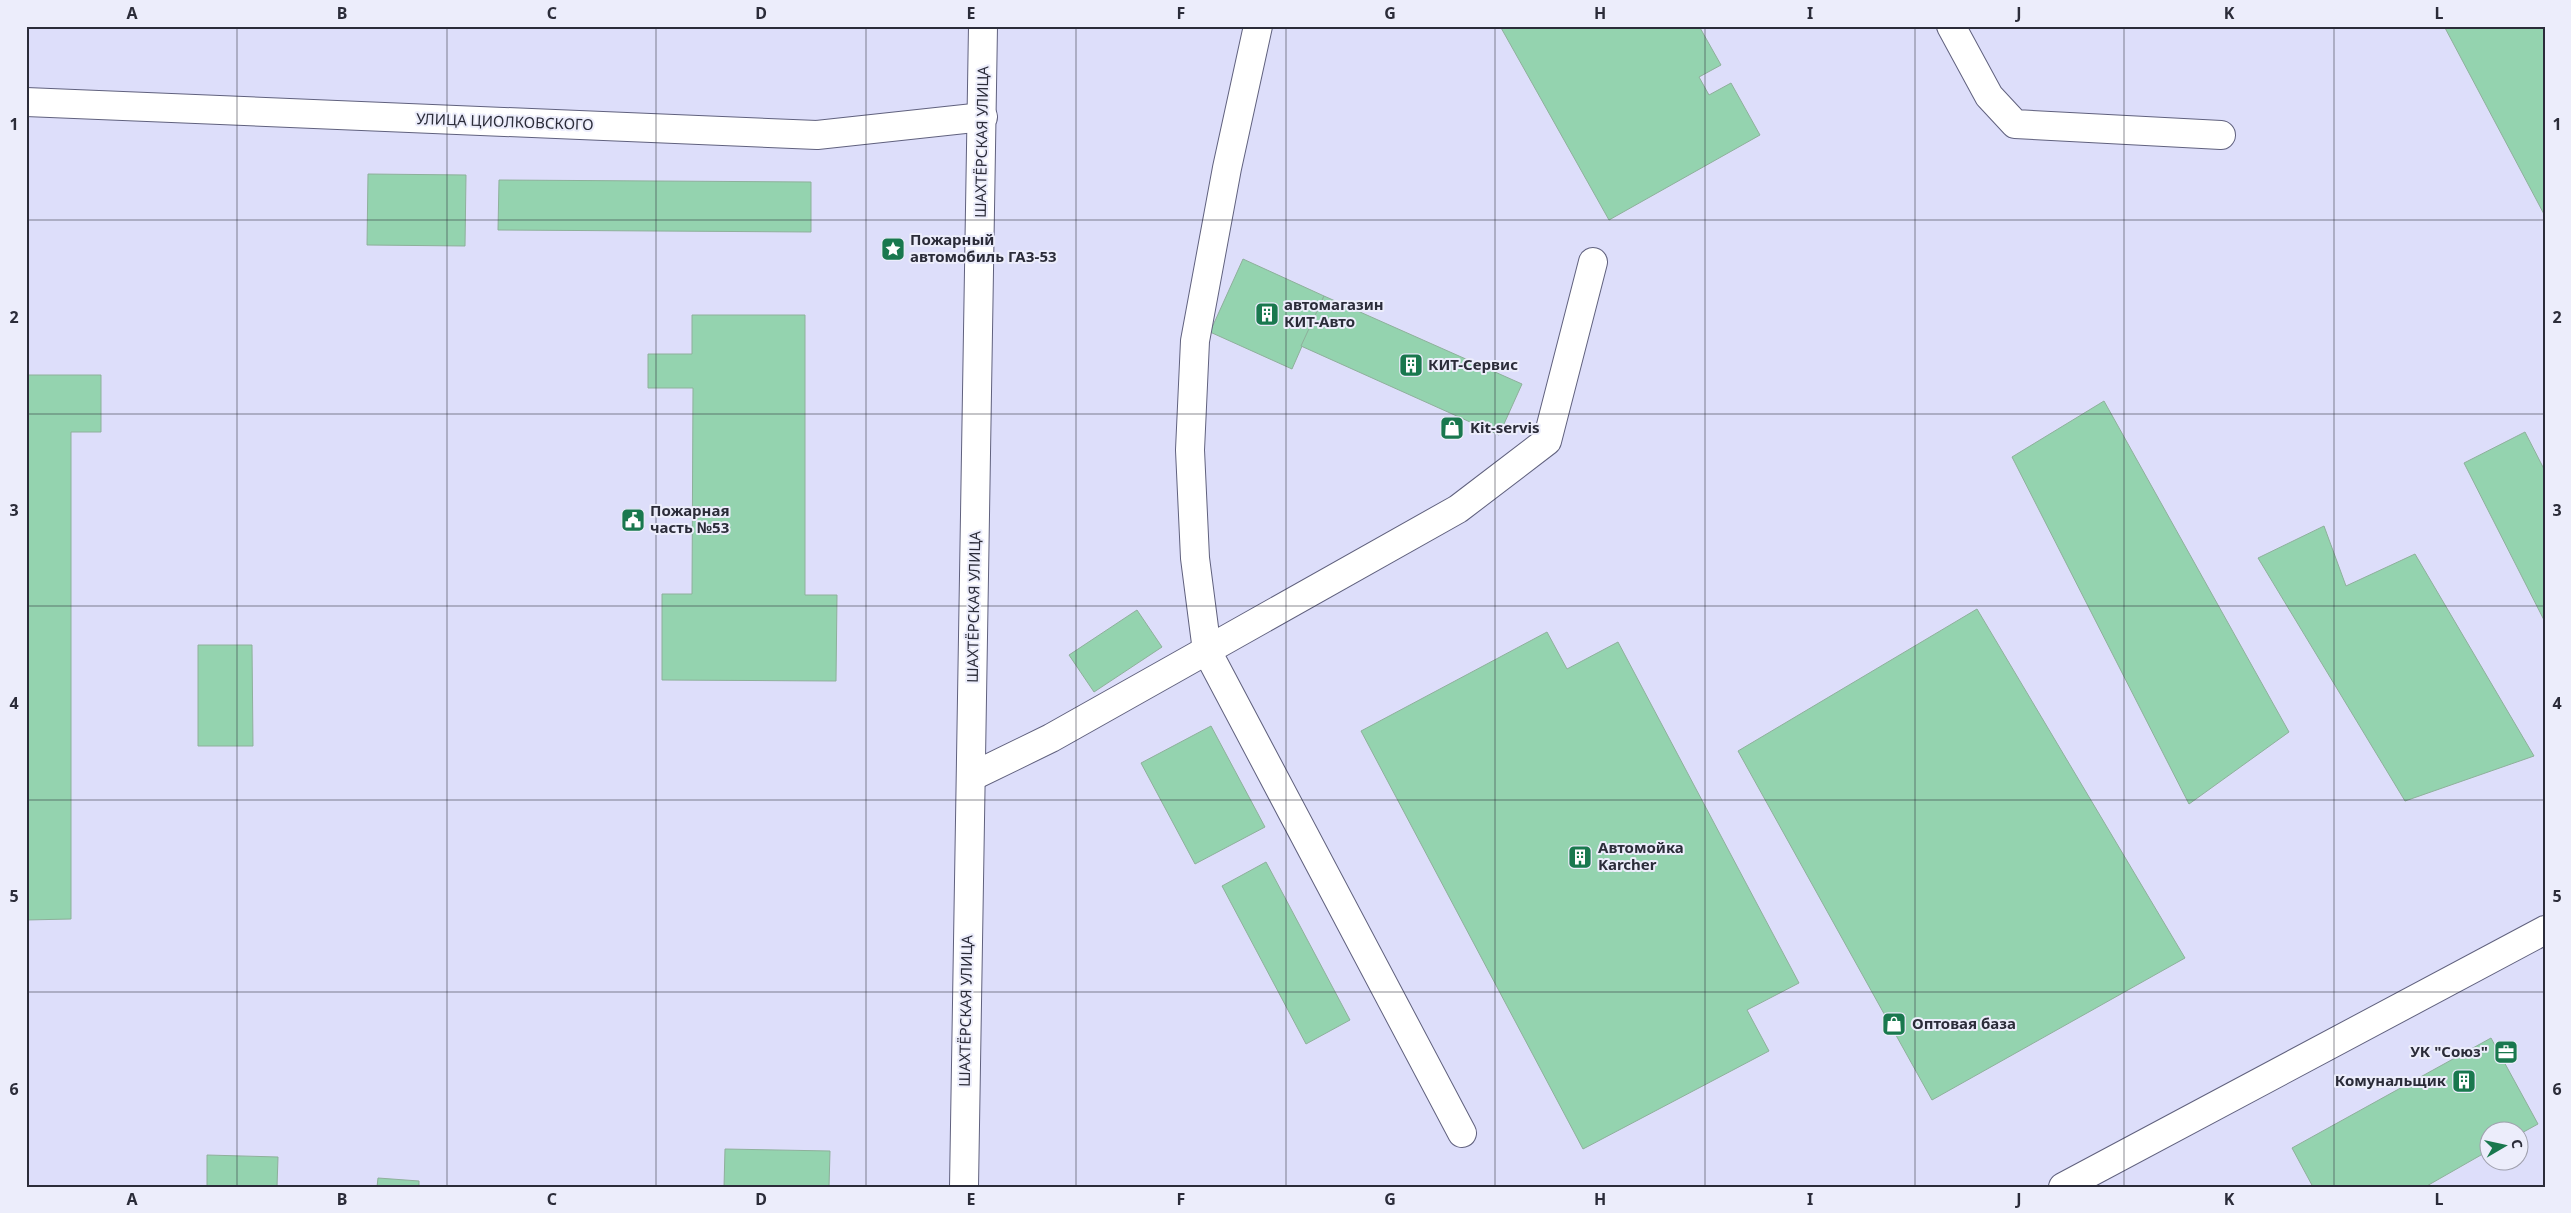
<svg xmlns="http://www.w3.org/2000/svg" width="2571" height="1213" viewBox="0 0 2571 1213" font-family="'Noto Sans',sans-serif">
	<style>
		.building { fill: #94d3af; stroke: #8eb09b }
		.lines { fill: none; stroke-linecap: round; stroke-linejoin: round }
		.minor-casing { stroke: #60617e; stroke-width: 30 }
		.major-casing { stroke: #60617e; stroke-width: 30 }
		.minor { stroke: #fff; stroke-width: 28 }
		.major { stroke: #fff; stroke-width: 28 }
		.grid { fill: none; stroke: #2b2c39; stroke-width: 1; stroke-opacity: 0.55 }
		.labels { text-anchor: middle; stroke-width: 4; stroke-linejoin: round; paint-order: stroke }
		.street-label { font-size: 15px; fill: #2b2c39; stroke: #ecedfb }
		.poi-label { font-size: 15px; font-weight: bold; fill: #2b2c39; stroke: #ecedfb; text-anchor: start }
		.neatline { fill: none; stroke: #2b2c39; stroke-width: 2 }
		.grid-label { font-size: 16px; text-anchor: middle; font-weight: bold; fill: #2b2c39 }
	</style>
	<rect width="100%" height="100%" fill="#dddefa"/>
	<!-- building -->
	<g class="building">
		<polygon points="1500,26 1699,26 1721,65 1699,77 1709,95 1731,83 1760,135 1609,220"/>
		<polygon points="2444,26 2545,26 2545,216"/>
		<polygon points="368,174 466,175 465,246 367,245"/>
		<polygon points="499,180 811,182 811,232 498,230"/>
		<polygon points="1243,259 1324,296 1292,369 1210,332"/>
		<polygon points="1324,296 1522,384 1499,435 1301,346"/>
		<polygon points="692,315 805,315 805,595 837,595 836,681 662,680 662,594 692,594 693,388 648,388 648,354 692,354"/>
		<polygon points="26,375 101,375 101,432 71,432 71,919 26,920"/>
		<polygon points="2104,401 2289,732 2189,804 2012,457"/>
		<polygon points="2525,432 2545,471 2545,622 2464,463"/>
		<polygon points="2324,526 2346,586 2415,554 2534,756 2405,801 2258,558"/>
		<polygon points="1977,609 2185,958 1932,1100 1738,751"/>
		<polygon points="1137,610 1162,647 1094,692 1069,655"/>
		<polygon points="1547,632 1567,669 1618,642 1799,983 1747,1010 1769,1051 1583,1149 1361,731"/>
		<polygon points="198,645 252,645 253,746 198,746"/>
		<polygon points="1211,726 1265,827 1195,864 1141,763"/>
		<polygon points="1266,862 1350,1020 1306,1044 1222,886"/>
		<polygon points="2491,1038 2538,1124 2518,1135 2518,1130 2488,1130 2488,1151 2425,1187 2313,1187 2292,1148"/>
		<polygon points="725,1149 830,1151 829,1187 724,1187"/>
		<polygon points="207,1155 278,1157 277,1187 207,1187"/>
		<polygon points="378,1178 419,1181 419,1187 377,1187"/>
	</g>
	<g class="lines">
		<!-- minor casing -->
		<g class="minor-casing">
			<g id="minor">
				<polyline points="1258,26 1227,168 1195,341 1190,450 1195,558 1207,651 1462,1133"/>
				<polyline points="1951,26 1989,96 2015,124 2221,135"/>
				<polyline points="26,102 817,135 983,117"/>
				<polyline points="971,777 1051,738 1458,509 1547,441 1593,262"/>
				<polyline points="2063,1187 2545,930"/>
			</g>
		</g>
		<!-- major casing -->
		<g class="major-casing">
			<polyline id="major" points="964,1187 983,26"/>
		</g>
		<!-- minor -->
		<use href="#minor" class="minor"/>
		<!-- major -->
		<use href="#major" class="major"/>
	</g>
	<!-- grid -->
	<path class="grid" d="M 237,26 L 237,1187M 447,26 L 447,1187M 656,26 L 656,1187M 866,26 L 866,1187M 1076,26 L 1076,1187M 1286,26 L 1286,1187M 1495,26 L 1495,1187M 1705,26 L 1705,1187M 1915,26 L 1915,1187M 2124,26 L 2124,1187M 2334,26 L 2334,1187M 26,220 L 2545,220M 26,414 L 2545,414M 26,606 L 2545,606M 26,800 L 2545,800M 26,992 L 2545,992"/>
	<!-- icons -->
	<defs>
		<g id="sight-square" transform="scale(1.25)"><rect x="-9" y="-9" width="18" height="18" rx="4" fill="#19784e" stroke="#ecedfb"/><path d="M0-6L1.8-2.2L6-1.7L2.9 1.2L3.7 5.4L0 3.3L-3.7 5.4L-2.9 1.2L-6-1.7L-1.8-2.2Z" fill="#fff"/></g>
		<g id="building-square" transform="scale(1.25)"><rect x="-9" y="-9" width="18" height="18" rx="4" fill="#19784e" stroke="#ecedfb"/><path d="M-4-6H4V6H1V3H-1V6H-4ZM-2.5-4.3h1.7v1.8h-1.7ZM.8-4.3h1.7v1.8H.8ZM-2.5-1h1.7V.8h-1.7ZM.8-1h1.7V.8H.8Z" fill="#fff"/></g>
		<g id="shop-square" transform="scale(1.25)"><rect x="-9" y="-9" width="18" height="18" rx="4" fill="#19784e" stroke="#ecedfb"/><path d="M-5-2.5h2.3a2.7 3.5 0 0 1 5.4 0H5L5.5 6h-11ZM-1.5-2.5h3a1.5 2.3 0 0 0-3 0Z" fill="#fff"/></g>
		<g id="civic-square" transform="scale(1.25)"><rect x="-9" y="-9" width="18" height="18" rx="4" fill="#19784e" stroke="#ecedfb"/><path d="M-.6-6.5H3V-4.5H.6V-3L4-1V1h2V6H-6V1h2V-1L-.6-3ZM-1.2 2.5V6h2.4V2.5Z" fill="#fff"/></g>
		<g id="office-square" transform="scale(1.25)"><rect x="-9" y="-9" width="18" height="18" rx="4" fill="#19784e" stroke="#ecedfb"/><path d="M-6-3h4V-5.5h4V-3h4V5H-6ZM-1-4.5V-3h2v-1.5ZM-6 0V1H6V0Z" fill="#fff"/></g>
	</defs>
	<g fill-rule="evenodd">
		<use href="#sight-square" x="893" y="249"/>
		<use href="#building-square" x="1267" y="314"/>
		<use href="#building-square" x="1411" y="365"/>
		<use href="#shop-square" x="1452" y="428"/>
		<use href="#civic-square" x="633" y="520"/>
		<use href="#building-square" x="1580" y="857"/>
		<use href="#shop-square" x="1894" y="1024"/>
		<use href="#office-square" x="2506" y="1052"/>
		<use href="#building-square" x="2464" y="1081"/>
	</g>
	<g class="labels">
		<!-- street labels -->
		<g class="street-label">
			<text transform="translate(505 122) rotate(2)" y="5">УЛИЦА ЦИОЛКОВСКОГО</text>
			<text transform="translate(982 142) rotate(-89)" y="5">ШАХТЁРСКАЯ УЛИЦА</text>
			<text transform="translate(974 607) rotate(-89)" y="5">ШАХТЁРСКАЯ УЛИЦА</text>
			<text transform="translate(966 1011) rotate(-89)" y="5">ШАХТЁРСКАЯ УЛИЦА</text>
		</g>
		<!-- poi labels -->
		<g class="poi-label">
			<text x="910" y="245">Пожарный<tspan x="910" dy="17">автомобиль ГАЗ-53</tspan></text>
			<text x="1284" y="310">автомагазин<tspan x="1284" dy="17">КИТ-Авто</tspan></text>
			<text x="1428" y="370">КИТ-Сервис</text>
			<text x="1470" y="433">Kit-servis</text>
			<text x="650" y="516">Пожарная<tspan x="650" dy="17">часть №53</tspan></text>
			<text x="1598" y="853">Автомойка<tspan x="1598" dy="17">Karcher</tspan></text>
			<text x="1912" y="1029">Оптовая база</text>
			<text x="2488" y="1057" text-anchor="end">УК "Союз"</text>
			<text x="2446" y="1086" text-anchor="end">Комунальщик</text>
		</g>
	</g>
	<!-- border -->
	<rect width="2571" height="1213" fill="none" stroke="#ecedfb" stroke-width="55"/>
	<!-- north arrow -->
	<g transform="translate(2504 1146) rotate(81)"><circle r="24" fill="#ecedfb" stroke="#9fa0ad"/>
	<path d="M0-4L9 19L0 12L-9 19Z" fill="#19784e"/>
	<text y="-8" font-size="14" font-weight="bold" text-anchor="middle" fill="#2b2c39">С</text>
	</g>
	<rect x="28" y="28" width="2516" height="1158" class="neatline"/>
	<g class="grid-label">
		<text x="132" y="19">A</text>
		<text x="342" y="19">B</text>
		<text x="552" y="19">C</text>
		<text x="761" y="19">D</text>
		<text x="971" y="19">E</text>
		<text x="1181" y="19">F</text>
		<text x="1390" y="19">G</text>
		<text x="1600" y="19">H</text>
		<text x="1810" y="19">I</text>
		<text x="2019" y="19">J</text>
		<text x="2229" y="19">K</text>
		<text x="2439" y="19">L</text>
		<text x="14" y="130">1</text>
		<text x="2557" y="130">1</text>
		<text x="14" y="323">2</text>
		<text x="2557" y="323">2</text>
		<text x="14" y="516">3</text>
		<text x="2557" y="516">3</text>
		<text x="14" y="709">4</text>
		<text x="2557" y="709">4</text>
		<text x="14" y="902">5</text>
		<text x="2557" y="902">5</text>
		<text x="14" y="1095">6</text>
		<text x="2557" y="1095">6</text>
		<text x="132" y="1205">A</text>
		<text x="342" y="1205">B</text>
		<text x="552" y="1205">C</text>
		<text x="761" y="1205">D</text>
		<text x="971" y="1205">E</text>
		<text x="1181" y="1205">F</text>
		<text x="1390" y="1205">G</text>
		<text x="1600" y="1205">H</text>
		<text x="1810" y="1205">I</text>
		<text x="2019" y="1205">J</text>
		<text x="2229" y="1205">K</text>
		<text x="2439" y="1205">L</text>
	</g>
</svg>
